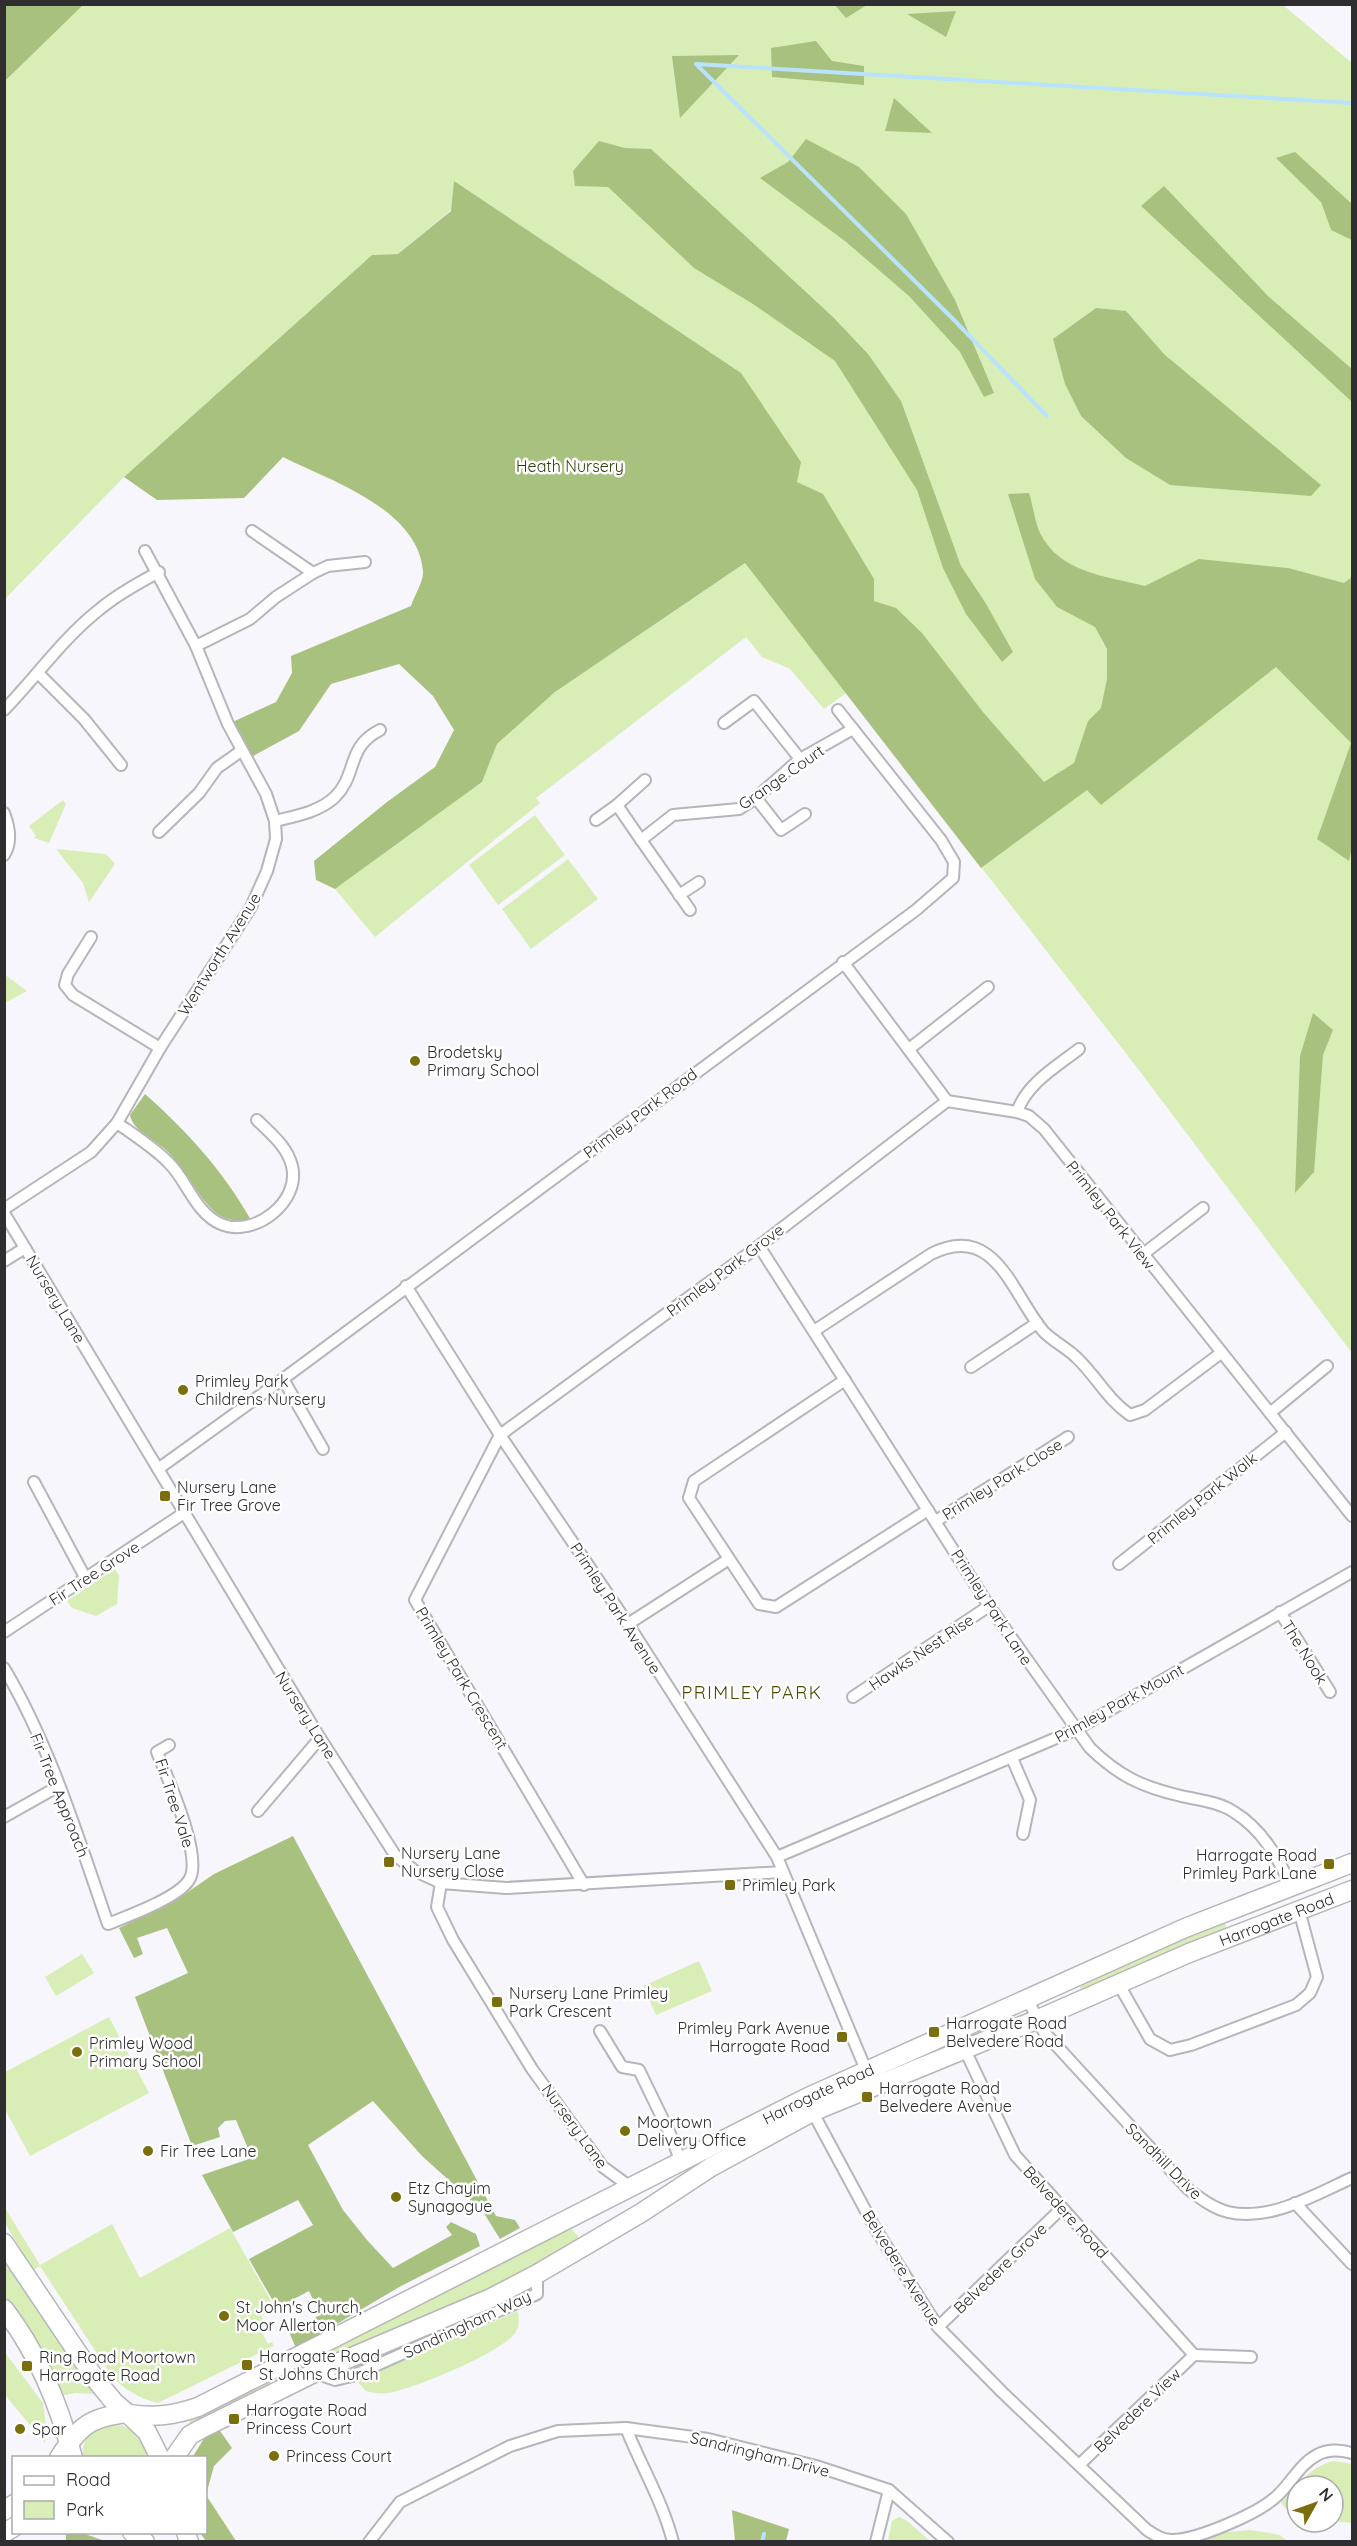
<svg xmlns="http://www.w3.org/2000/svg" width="1357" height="2546" viewBox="0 0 1357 2546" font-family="Quicksand,sans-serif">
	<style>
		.green { fill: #d9eeb7 }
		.forest { fill: #a9c17f }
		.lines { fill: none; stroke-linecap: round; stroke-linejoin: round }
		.stream { stroke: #b9e3fd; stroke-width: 4 }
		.minor-casing { stroke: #b5b5bb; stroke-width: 14 }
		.trunk-casing { stroke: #b5b5bb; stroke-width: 21 }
		.minor { stroke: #fff; stroke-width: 10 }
		.trunk { stroke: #fff; stroke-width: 18 }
		.poi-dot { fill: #7b6f0d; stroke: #fff; stroke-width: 2 }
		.labels { text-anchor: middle; stroke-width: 5; stroke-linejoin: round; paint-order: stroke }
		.park-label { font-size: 16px; fill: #303f0e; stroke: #fff }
		.street-label { font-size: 16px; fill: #2e2e31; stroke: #fff }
		.poi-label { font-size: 16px; fill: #2e2e31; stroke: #fff; text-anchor: start }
		.neighbourhood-label { font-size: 18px; letter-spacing: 1.5px; fill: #534a09; stroke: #fff }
	</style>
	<rect width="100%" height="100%" fill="#f6f6fc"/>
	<!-- green -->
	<g class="green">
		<polygon points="83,5 1283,5 1352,63 1352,1353 1135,1065 846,693 824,709 790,669 762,657 746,637 536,798 540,803 375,937 335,889 482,782 497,744 555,692 745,563 455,181 451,210 398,254 372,255 124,477 5,599 5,81"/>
		<polygon points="63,800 66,804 49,843 34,838 36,836 29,826"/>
		<polygon points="535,815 565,855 498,905 469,865"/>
		<polygon points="56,849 106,854 115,864 89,902 83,883"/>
		<polygon points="568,859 598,899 531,949 502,909"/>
		<polygon points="5,975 27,991 5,1003"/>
		<polygon points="115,1569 119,1576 117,1604 96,1616 72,1608 67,1601"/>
		<polygon points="1223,1920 1229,1931 1083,1992 1077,1982"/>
		<polygon points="82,1954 94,1973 56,1996 45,1977"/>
		<polygon points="699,1961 712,1991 656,2015 643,1986"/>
		<polygon points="109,2017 149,2093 30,2156 5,2109 5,2072"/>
		<path d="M 5,2208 L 40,2265 L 112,2224 L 140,2278 L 230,2228 L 275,2308 L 261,2316 L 267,2326 L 261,2330 L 268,2344 L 272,2342 L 274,2346 L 158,2403 C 139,2398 124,2390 111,2375 L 40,2266 L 33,2270 L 5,2223 Z"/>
		<polygon points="569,2226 578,2236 577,2240 526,2274 314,2366 309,2357"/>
		<polygon points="4,2255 97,2392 94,2394 76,2393 59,2396 24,2324 5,2298"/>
		<path d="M 518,2311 C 519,2320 520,2326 515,2333 C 501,2353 414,2389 389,2393 C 381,2394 374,2393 366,2391 L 357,2381 Z"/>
		<polygon points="4,2351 43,2403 46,2424 45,2443 5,2395"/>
		<polygon points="300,2362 305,2370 190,2427 189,2417"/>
		<path d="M 119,2424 L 133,2431 L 150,2457 L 83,2457 C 80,2436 98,2424 119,2424 Z"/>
		<path d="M 1334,2461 L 1352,2464 L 1352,2523 L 1333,2521 L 1333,2486 L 1297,2486 L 1297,2520 L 1281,2503 C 1297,2486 1310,2466 1334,2461 Z"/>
		<polygon points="899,2517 906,2520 930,2541 888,2541 892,2521"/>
		<polygon points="1251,2530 1280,2535 1287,2541 1204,2541 1226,2532"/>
	</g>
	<!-- forest -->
	<g class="forest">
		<polygon points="5,4 83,4 83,5 5,81"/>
		<polygon points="834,4 867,4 867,5 846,18"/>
		<polygon points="956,11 946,37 907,14"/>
		<polygon points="816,41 832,61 864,66 864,85 772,77 771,48"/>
		<polygon points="739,55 680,118 672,56"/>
		<polygon points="894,98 932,133 885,131"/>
		<polygon points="806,139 859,167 906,214 955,300 994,393 984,397 960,352 909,296 845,241 760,178 788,162"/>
		<polygon points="599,141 625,148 651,149 833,317 868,354 901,401 961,566 985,602 1013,652 1002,662 966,614 943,568 917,490 835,361 753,304 694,268 608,187 575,186 573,171"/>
		<polygon points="1295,152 1352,204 1352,240 1331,230 1321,202 1276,158"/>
		<path d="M 454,181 L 741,373 L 801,462 L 797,482 L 823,494 L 874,579 L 874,601 L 896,608 L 922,633 L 983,712 L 1044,782 L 1074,763 L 1088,721 L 1101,708 L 1107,679 L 1107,649 L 1095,627 L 1057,607 L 1035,579 L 1008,494 L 1029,493 C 1033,506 1035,522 1040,533 C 1060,573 1106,576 1145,586 L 1199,559 L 1288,568 L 1344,583 L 1352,577 L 1352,847 L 1349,861 L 1317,839 L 1351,743 L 1276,667 L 1101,805 L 1087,790 L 981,868 L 745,563 L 555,692 L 497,744 L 482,782 L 335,889 L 316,880 L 314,861 L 387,802 L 435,767 L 454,730 L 433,696 L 399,664 L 331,684 L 299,731 L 246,760 L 228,724 L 276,702 L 292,673 L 291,656 L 411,606 C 414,596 424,581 423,571 C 418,509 331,481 283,457 L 244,498 L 157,500 L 124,477 L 372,255 L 398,254 L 451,211 Z"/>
		<polygon points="1164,186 1268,296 1352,369 1352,402 1141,206"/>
		<polygon points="1096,308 1126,311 1165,355 1321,485 1311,496 1170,485 1126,458 1081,416 1065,384 1053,339"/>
		<polygon points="1313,1013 1333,1030 1323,1055 1314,1172 1295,1193 1300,1056"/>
		<path d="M 145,1094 C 187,1131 223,1171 251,1220 C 240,1221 229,1221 219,1215 C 204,1206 184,1168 169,1153 C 158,1141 133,1132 130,1115 Z"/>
		<polygon points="293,1836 496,2216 515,2220 520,2228 500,2239 482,2210 422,2156 373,2101 308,2145 343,2210 367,2240 393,2268 452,2235 446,2227 451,2222 476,2234 480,2246 401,2286 296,2348 289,2332 320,2315 309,2291 277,2308 249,2259 313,2225 298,2200 233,2232 202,2175 252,2158 236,2120 225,2121 218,2128 220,2137 192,2146 135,1997 188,1973 167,1928 137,1938 143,1954 134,1958 119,1928 182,1896 214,1874"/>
		<polygon points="218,2428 232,2448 214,2466 206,2495 236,2541 206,2541 200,2533 206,2532 206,2458 192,2458 203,2440"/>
		<polygon points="732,2510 789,2529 786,2541 735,2541"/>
		<polygon points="69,2533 82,2533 105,2541 66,2541 66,2534"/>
	</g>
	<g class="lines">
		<!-- stream -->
		<g class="stream">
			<polyline points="1047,416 953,319 696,64 1352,103"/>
			<polyline points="762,2542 764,2534"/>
		</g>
		<!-- minor casing -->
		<g class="minor-casing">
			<g id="minor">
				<polyline points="252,531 313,573"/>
				<polyline points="196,646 250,619 276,597 313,573 328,566 365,562"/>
				<polyline points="39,674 84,719 121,765"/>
				<path d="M 4,710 C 36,677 64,637 100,609 C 118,594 138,583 159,572"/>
				<polyline points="724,723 754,701 800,759"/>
				<polyline points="645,780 617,805 641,840 673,815 739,809 756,798 800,759 853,729"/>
				<polyline points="756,798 781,830 805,814"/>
				<path d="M 4,813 C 9,826 12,843 4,855"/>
				<polyline points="596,820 617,805"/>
				<path d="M 275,821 C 296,816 319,812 335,797 C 358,774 346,747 380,730"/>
				<polyline points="159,832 199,793 217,768 241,751"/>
				<polyline points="641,840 690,910"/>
				<polyline points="679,895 699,882"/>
				<polyline points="91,937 68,974 65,985 73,995 160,1048"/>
				<polyline points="843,962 947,1101 1017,1112 1029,1116 1044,1129 1352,1516"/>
				<polyline points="909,1049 988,987"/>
				<path d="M 1017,1112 C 1027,1083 1056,1067 1079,1049"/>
				<path d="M 117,1123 C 134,1135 153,1147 168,1162 C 187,1180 195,1213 221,1224 C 254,1238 301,1202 292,1166 C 287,1146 271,1134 257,1120"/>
				<polyline points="4,1209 91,1152 117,1123 160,1048 251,907 267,871 276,839 275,821 266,794 228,724 196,646 145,551"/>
				<polyline points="4,1213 320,1738 395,1855 415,1871 441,1883 506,1888 783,1872"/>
				<path d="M 759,1246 L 989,1606 L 1090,1748 C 1119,1776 1142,1787 1181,1796 C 1199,1800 1219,1802 1234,1812 C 1263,1830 1277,1857 1292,1887"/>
				<polyline points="1142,1255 1203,1208"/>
				<polyline points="4,1261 25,1248"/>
				<polyline points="406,1286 500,1435 628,1624 777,1857 866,2070"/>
				<path d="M 814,1331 L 931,1254 C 996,1221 1012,1295 1044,1332 C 1054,1342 1067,1348 1077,1358 C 1097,1377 1106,1398 1130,1415 L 1145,1410 L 1221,1353"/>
				<polyline points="971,1367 1037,1323"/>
				<polyline points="283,1379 323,1449"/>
				<polyline points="845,1380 694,1481 689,1498 759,1604 776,1607 928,1510"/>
				<polyline points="1270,1413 1327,1366"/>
				<polyline points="158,1469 283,1379 916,910 953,878 954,862 941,840 838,710"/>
				<polyline points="34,1482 86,1579"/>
				<polyline points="936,1521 1068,1437"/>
				<polyline points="1119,1564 1286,1432"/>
				<polyline points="1280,1612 1330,1692"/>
				<polyline points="628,1624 729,1559"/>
				<polyline points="4,1632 184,1513"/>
				<path d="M 4,1668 C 50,1745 79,1840 108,1924 C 128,1916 178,1898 189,1880 C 204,1858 167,1777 157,1752 L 169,1745"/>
				<polyline points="853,1697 989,1606"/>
				<polyline points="1012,1758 1030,1800 1023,1834"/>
				<polyline points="258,1811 320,1738"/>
				<polyline points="4,1817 59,1786"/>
				<polyline points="777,1857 1075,1730 1352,1572"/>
				<polyline points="441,1883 437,1907 453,1940 532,2069 603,2167 629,2186"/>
				<polyline points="584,1885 415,1600 500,1435 759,1246 947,1101"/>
				<polyline points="1118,1983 1150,2039 1170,2050 1191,2045 1296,2005 1310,1993 1317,1977 1299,1910"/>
				<path d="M 1027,1998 L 1044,2032 L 1188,2189 C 1201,2199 1213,2208 1228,2212 C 1270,2222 1316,2194 1352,2178"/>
				<polyline points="600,2031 622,2067 639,2070 672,2138 680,2160"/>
				<polyline points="965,2050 1015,2155 1194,2355"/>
				<path d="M 811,2109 L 875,2228 L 938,2327 L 1002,2392 L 1147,2530 C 1155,2535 1162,2540 1172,2540 C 1197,2540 1260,2513 1278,2495 C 1291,2483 1300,2464 1317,2455 C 1328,2449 1341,2450 1352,2453"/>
				<polyline points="1295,2203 1352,2264"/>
				<polyline points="938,2327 1062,2208"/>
				<polyline points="1194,2355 1251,2357"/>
				<polyline points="315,2373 335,2380 352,2376 537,2294 537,2274"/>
				<path d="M 626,2428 C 641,2466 663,2502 673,2542"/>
				<polyline points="1079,2465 1194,2355"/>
				<polyline points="369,2542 400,2502 510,2446 558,2431 626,2428 708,2439 816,2466 889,2490 948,2542"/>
				<polyline points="876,2542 889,2490"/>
			</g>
		</g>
		<!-- trunk casing -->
		<g class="trunk-casing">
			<g id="trunk">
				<polyline points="4,2243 96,2380 114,2402 127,2413"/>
				<path d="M 4,2309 C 38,2353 59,2404 73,2458"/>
				<path id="s1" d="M 130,2414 C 155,2418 175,2415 198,2407 L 806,2098 L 1185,1928 L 1352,1863"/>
				<path d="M 59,2458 C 79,2427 89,2417 127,2413 L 147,2432 L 160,2458"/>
				<path id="s2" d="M 174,2458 L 190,2435 L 201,2429 L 314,2373 L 491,2298 L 537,2274 L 641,2213 L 711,2167 L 812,2112 L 1036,2020 L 1189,1953 L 1352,1890"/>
				<polyline points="4,2511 14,2504"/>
				<polyline points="132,2532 145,2542"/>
				<polyline points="186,2532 189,2542"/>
				<polyline points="4,2533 14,2527"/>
			</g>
		</g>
		<!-- minor -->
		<use href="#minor" class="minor"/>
		<!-- trunk -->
		<use href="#trunk" class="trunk"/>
	</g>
	<!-- markers -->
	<g class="poi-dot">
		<circle cx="415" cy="1061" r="6"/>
		<circle cx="183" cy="1390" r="6"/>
		<rect x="159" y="1490" width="12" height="12" rx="3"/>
		<rect x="383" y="1856" width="12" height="12" rx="3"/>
		<rect x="1323" y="1858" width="12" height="12" rx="3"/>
		<rect x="724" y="1879" width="12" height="12" rx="3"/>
		<rect x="491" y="1996" width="12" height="12" rx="3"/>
		<rect x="928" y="2026" width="12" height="12" rx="3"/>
		<rect x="836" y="2031" width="12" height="12" rx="3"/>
		<circle cx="77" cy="2052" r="6"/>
		<rect x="861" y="2091" width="12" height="12" rx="3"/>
		<circle cx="625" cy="2131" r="6"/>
		<circle cx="148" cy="2151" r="6"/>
		<circle cx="396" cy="2197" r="6"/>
		<circle cx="224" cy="2316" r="6"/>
		<rect x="241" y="2359" width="12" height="12" rx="3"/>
		<rect x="21" y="2360" width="12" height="12" rx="3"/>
		<rect x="228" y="2413" width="12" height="12" rx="3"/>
		<circle cx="20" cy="2429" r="6"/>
		<circle cx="274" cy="2456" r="6"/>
	</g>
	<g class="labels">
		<!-- park labels -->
		<g class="park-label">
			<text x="570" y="472">Heath Nursery</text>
		</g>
		<!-- street labels -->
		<g class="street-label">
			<text transform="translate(781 777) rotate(-35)" y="6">Grange Court</text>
			<text transform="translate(219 954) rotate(-58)" y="6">Wentworth Avenue</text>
			<text transform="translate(640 1113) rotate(-37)" y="6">Primley Park Road</text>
			<text transform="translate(1111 1215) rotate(52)" y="6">Primley Park View</text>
			<text transform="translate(725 1270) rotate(-37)" y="6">Primley Park Grove</text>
			<text transform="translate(56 1299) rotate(59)" y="6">Nursery Lane</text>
			<text transform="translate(1002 1479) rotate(-32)" y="6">Primley Park Close</text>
			<text transform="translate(1202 1498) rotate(-39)" y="6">Primley Park Walk</text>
			<text transform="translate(94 1573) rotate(-33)" y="6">Fir Tree Grove</text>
			<text transform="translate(992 1607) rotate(57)" y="6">Primley Park Lane</text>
			<text transform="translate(616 1608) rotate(57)" y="6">Primley Park Avenue</text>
			<text transform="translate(921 1652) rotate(-34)" y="6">Hawks Nest Rise</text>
			<text transform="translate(1305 1652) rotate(58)" y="6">The Nook</text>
			<text transform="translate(462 1678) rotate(59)" y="6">Primley Park Crescent</text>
			<text transform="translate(1119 1703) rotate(-29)" y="6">Primley Park Mount</text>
			<text transform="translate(306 1715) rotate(58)" y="6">Nursery Lane</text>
			<text transform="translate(60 1795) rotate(68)" y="6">Fir Tree Approach</text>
			<text transform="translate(175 1803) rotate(72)" y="6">Fir Tree Vale</text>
			<text dy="6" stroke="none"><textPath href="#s2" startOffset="1233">Harrogate Road</textPath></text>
			<text dy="6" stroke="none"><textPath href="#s1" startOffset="764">Harrogate Road</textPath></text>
			<text transform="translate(575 2126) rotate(54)" y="6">Nursery Lane</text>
			<text transform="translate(1164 2161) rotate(45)" y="6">Sandhill Drive</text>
			<text transform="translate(1066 2212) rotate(48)" y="6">Belvedere Road</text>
			<text transform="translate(902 2268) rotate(58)" y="6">Belvedere Avenue</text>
			<text transform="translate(1000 2268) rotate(-44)" y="6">Belvedere Grove</text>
			<text transform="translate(467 2324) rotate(-25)" y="6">Sandringham Way</text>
			<text transform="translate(1137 2410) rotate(-44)" y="6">Belvedere View</text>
			<text transform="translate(760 2454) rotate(14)" y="6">Sandringham Drive</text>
		</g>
		<!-- poi labels -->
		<g class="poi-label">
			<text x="427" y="1058">Brodetsky<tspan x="427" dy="18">Primary School</tspan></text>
			<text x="195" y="1387">Primley Park<tspan x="195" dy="18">Childrens Nursery</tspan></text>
			<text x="177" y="1493">Nursery Lane<tspan x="177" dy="18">Fir Tree Grove</tspan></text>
			<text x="401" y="1859">Nursery Lane<tspan x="401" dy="18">Nursery Close</tspan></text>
			<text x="1317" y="1861" text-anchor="end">Harrogate Road<tspan x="1317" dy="18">Primley Park Lane</tspan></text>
			<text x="742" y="1891">Primley Park</text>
			<text x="509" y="1999">Nursery Lane Primley<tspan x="509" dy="18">Park Crescent</tspan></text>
			<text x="946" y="2029">Harrogate Road<tspan x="946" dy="18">Belvedere Road</tspan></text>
			<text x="830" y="2034" text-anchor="end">Primley Park Avenue<tspan x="830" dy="18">Harrogate Road</tspan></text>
			<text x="89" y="2049">Primley Wood<tspan x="89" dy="18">Primary School</tspan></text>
			<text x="879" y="2094">Harrogate Road<tspan x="879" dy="18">Belvedere Avenue</tspan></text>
			<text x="637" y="2128">Moortown<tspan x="637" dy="18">Delivery Office</tspan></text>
			<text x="160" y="2157">Fir Tree Lane</text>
			<text x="408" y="2194">Etz Chayim<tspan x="408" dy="18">Synagogue</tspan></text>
			<text x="236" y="2313">St John's Church,<tspan x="236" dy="18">Moor Allerton</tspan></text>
			<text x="259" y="2362">Harrogate Road<tspan x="259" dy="18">St Johns Church</tspan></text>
			<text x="39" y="2363">Ring Road Moortown<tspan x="39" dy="18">Harrogate Road</tspan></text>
			<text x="246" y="2416">Harrogate Road<tspan x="246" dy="18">Princess Court</tspan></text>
			<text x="32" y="2435">Spar</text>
			<text x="286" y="2462">Princess Court</text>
		</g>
		<!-- neighbourhood labels -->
		<g class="neighbourhood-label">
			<text x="752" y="1699">PRIMLEY PARK</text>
		</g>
	</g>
	<!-- border -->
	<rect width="1357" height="2546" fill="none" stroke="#2e2e31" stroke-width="12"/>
	<!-- legend -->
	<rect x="12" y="2456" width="195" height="78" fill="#ffffff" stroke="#ababad" stroke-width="1.5"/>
	<rect x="24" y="2476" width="30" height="9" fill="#ffffff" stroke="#ababad" stroke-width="1.5"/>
	<text x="66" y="2486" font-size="18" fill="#2e2e31">Road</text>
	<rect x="24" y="2501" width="30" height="18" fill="#d9eeb7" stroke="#ababad" stroke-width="1.5"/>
	<text x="66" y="2516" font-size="18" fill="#2e2e31">Park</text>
	<!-- north arrow -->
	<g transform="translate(1315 2504) rotate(50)"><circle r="28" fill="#ffffff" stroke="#ababad" stroke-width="1.5"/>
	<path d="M0-4.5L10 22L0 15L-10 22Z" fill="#7b6f0d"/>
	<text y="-9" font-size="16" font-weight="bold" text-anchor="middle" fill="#2e2e31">N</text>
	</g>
</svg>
